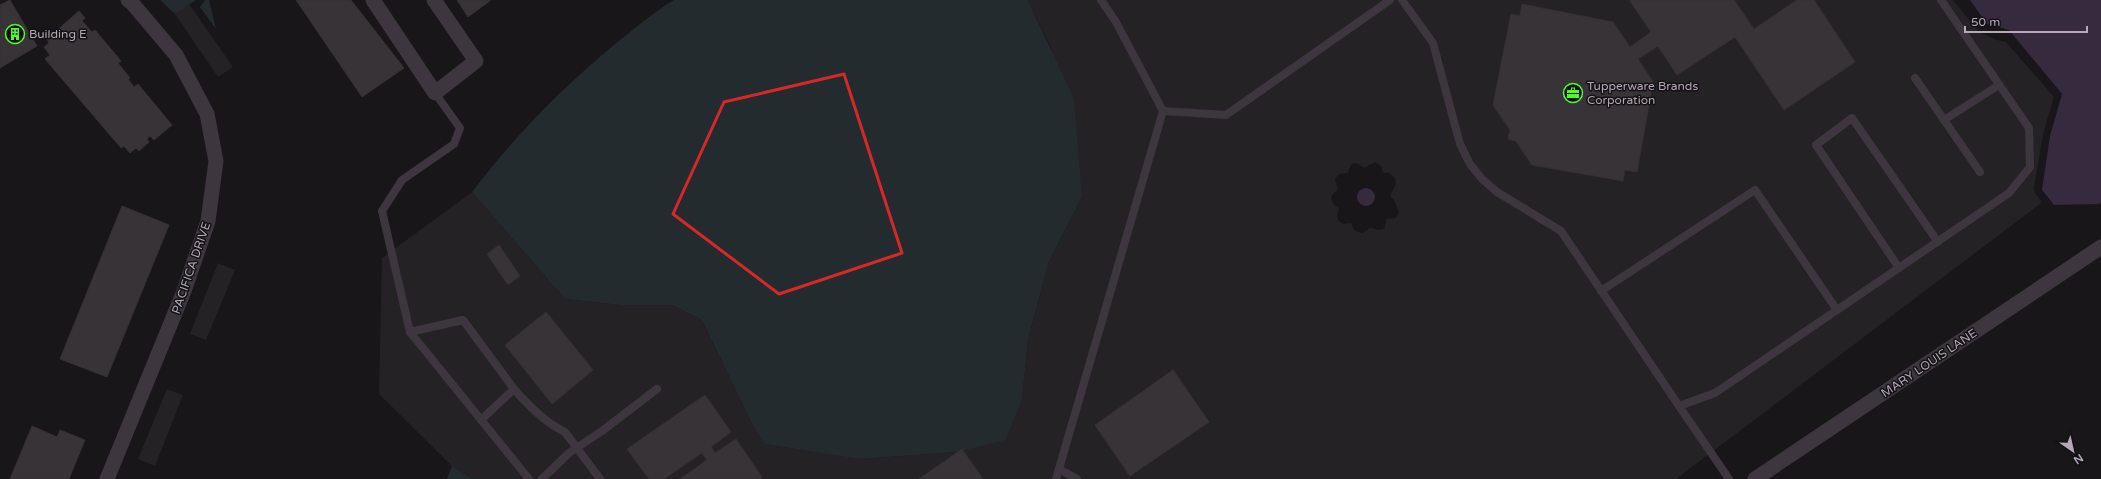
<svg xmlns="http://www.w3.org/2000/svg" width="2101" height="479" viewBox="0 0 2101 479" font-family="'Varela Round',sans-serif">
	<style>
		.built { fill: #252225; fill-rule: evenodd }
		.green { fill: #232b2e }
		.water { fill: #362b3e }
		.building { fill: #373337; stroke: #343034 }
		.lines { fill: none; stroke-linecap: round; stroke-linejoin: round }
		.lane { stroke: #3d363e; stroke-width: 8 }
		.street { stroke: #3d363e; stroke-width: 15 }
		.marked { fill: none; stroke: #d62828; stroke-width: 3; stroke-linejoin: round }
		.labels { text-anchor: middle; stroke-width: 3; stroke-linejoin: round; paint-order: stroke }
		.poi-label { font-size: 12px; fill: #b6a7ba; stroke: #131113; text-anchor: start }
		.street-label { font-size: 12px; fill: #b6a7ba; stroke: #131113 }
	</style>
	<rect width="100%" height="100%" fill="#181618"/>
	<!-- built -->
	<g class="built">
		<path d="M 1028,0 L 1953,0 L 1979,32 L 1997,40 L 2006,42 L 2054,97 L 2043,134 L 2034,188 L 2035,193 L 2041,201 L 2040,204 L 1676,479 L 473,479 L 452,466 L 379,394 L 382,258 L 472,192 L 565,299 L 620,305 L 672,305 L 702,320 L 751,422 L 766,444 L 860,459 L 957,452 L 1022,400 L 1028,340 L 1048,264 L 1082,197 L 1051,48 ZM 1375,162 L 1381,166 L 1383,173 L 1390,173 L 1395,178 L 1396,184 L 1390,196 L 1394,200 L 1399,212 L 1396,218 L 1387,219 L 1384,229 L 1379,230 L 1370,228 L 1363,233 L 1358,232 L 1354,230 L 1351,223 L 1343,224 L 1338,220 L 1337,215 L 1339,208 L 1334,205 L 1331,199 L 1332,195 L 1338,189 L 1335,179 L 1339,174 L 1348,173 L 1350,166 L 1354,163 L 1359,164 L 1364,168 Z"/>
		<polygon points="189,4 233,67 218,77 175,14"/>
		<polygon points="218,263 235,270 206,340 190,334"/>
		<polygon points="167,389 183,395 155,466 138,459"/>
	</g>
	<!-- green -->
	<g class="green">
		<polygon points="160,0 196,0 175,14"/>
		<polygon points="205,0 209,0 216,29 200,7"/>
		<path d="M 674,0 L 1028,0 L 1074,99 L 1082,197 L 1048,264 L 1028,340 L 1022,400 L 1005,440 L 957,452 L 859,459 L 765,444 L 751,422 L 702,320 L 672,305 L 620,305 L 565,299 L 472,192 C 515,135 565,85 620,40 C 638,26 654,12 674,0 Z"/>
		<polygon points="452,466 473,479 447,479"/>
	</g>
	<!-- water -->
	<g class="water">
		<polygon points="1970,0 2101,0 2101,202 2099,204 2054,205 2042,190 2050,136 2062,94 2009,30 1987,24"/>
		<circle cx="1366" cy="197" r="9"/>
	</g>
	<!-- building -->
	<g class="building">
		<polygon points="10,0 37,46 0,68 0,5"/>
		<polygon points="296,0 351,0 404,68 362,97"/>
		<polygon points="457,0 491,0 468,17"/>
		<polygon points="1632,0 1734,0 1754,29 1797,0 1814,0 1855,62 1784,110 1735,37 1677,75 1658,46 1638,59 1653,82 1637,172 1625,170 1623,181 1532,165 1516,141 1508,139 1510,130 1493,105 1511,14 1520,16 1522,4 1613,22 1630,47 1651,32 1630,1"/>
		<polygon points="79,11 85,18 82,21 92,32 95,30 121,61 118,63 130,78 128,79 134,87 138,84 172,125 154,140 150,136 147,139 149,142 139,151 136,148 130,153 124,146 121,148 45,59 50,55 44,47 49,43 47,39"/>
		<polygon points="122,206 169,225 107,377 60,359"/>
		<polygon points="499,245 520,276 508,285 487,254"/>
		<polygon points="546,312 593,370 552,404 505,345"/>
		<polygon points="1173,370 1209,422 1130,476 1095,425"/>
		<polygon points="705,395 731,432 711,447 715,453 736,439 762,477 760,479 680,479 707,460 702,453 664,479 649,479 627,449"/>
		<polygon points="32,426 57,437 60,430 85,440 69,479 10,479"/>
		<polygon points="962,449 983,479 919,479"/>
	</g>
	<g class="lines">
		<!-- lane -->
		<g class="lane">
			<polyline points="1402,0 1433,43 1460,144 1470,164 1482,179 1497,192 1561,231 1679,406 1715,393 2009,193 2030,167 2029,128 1941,0"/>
			<polyline points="1915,78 1980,172"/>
			<polyline points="435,93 460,128 454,144 402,180 382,211 410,332 529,479"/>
			<polyline points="1163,111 1226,115 1390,0"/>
			<polyline points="1944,120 1999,85"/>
			<polyline points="1899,268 1816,145 1852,118 1938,242"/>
			<polyline points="1601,291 1755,190 1837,310"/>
			<polyline points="410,332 463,320 514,389"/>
			<polyline points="1679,406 1729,479"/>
			<path d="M 481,420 L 514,389 C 528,405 545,423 565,432 L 600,479"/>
			<polyline points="1059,469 1077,479"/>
			<polyline points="542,479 569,453 602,431 657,389"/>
			<polyline points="1056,479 1163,111 1116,22 1101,0"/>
		</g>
		<!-- street -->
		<g class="street">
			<polyline points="373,0 435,93 476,61 434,0"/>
			<polyline points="107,479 184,291 208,221 216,161 207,114 176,55 132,3 128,0"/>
			<polyline points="1755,479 2101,247"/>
		</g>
	</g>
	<!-- marked area -->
	<path class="marked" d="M 844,74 L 902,253 L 779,294 L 673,214 L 724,102 Z"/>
	<!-- icons -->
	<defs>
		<g id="building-ring" transform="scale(1)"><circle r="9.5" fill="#131113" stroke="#50ff27" stroke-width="1.5"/><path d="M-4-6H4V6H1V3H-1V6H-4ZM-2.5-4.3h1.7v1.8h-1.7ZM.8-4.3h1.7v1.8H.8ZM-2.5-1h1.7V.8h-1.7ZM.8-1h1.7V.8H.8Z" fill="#50ff27"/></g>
		<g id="office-ring" transform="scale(1)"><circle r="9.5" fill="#131113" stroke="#50ff27" stroke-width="1.5"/><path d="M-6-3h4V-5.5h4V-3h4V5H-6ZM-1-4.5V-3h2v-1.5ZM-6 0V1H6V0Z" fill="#50ff27"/></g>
	</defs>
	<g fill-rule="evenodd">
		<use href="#building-ring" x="15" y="34"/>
		<use href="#office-ring" x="1573" y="93"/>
	</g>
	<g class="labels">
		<!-- poi labels -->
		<g class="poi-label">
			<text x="29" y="38">Building E</text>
			<text x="1587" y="90">Tupperware Brands<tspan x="1587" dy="14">Corporation</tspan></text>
		</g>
		<!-- street labels -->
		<g class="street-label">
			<text transform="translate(191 268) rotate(-71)" y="4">PACIFICA DRIVE</text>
			<text transform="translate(1929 363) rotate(-34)" y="4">MARY LOUIS LANE</text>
		</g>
	</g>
	<!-- north arrow -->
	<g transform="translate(2073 451) rotate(146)" stroke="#131113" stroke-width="3" paint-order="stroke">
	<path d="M0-3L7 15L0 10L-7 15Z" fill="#b6a7ba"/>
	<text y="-6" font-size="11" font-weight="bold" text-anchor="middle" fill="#b6a7ba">N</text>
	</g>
	<!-- scale -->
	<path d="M1965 26v6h122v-6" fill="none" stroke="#b6a7ba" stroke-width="2"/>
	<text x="1971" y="26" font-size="12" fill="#b6a7ba" stroke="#131113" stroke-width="3" paint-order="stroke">50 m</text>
</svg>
